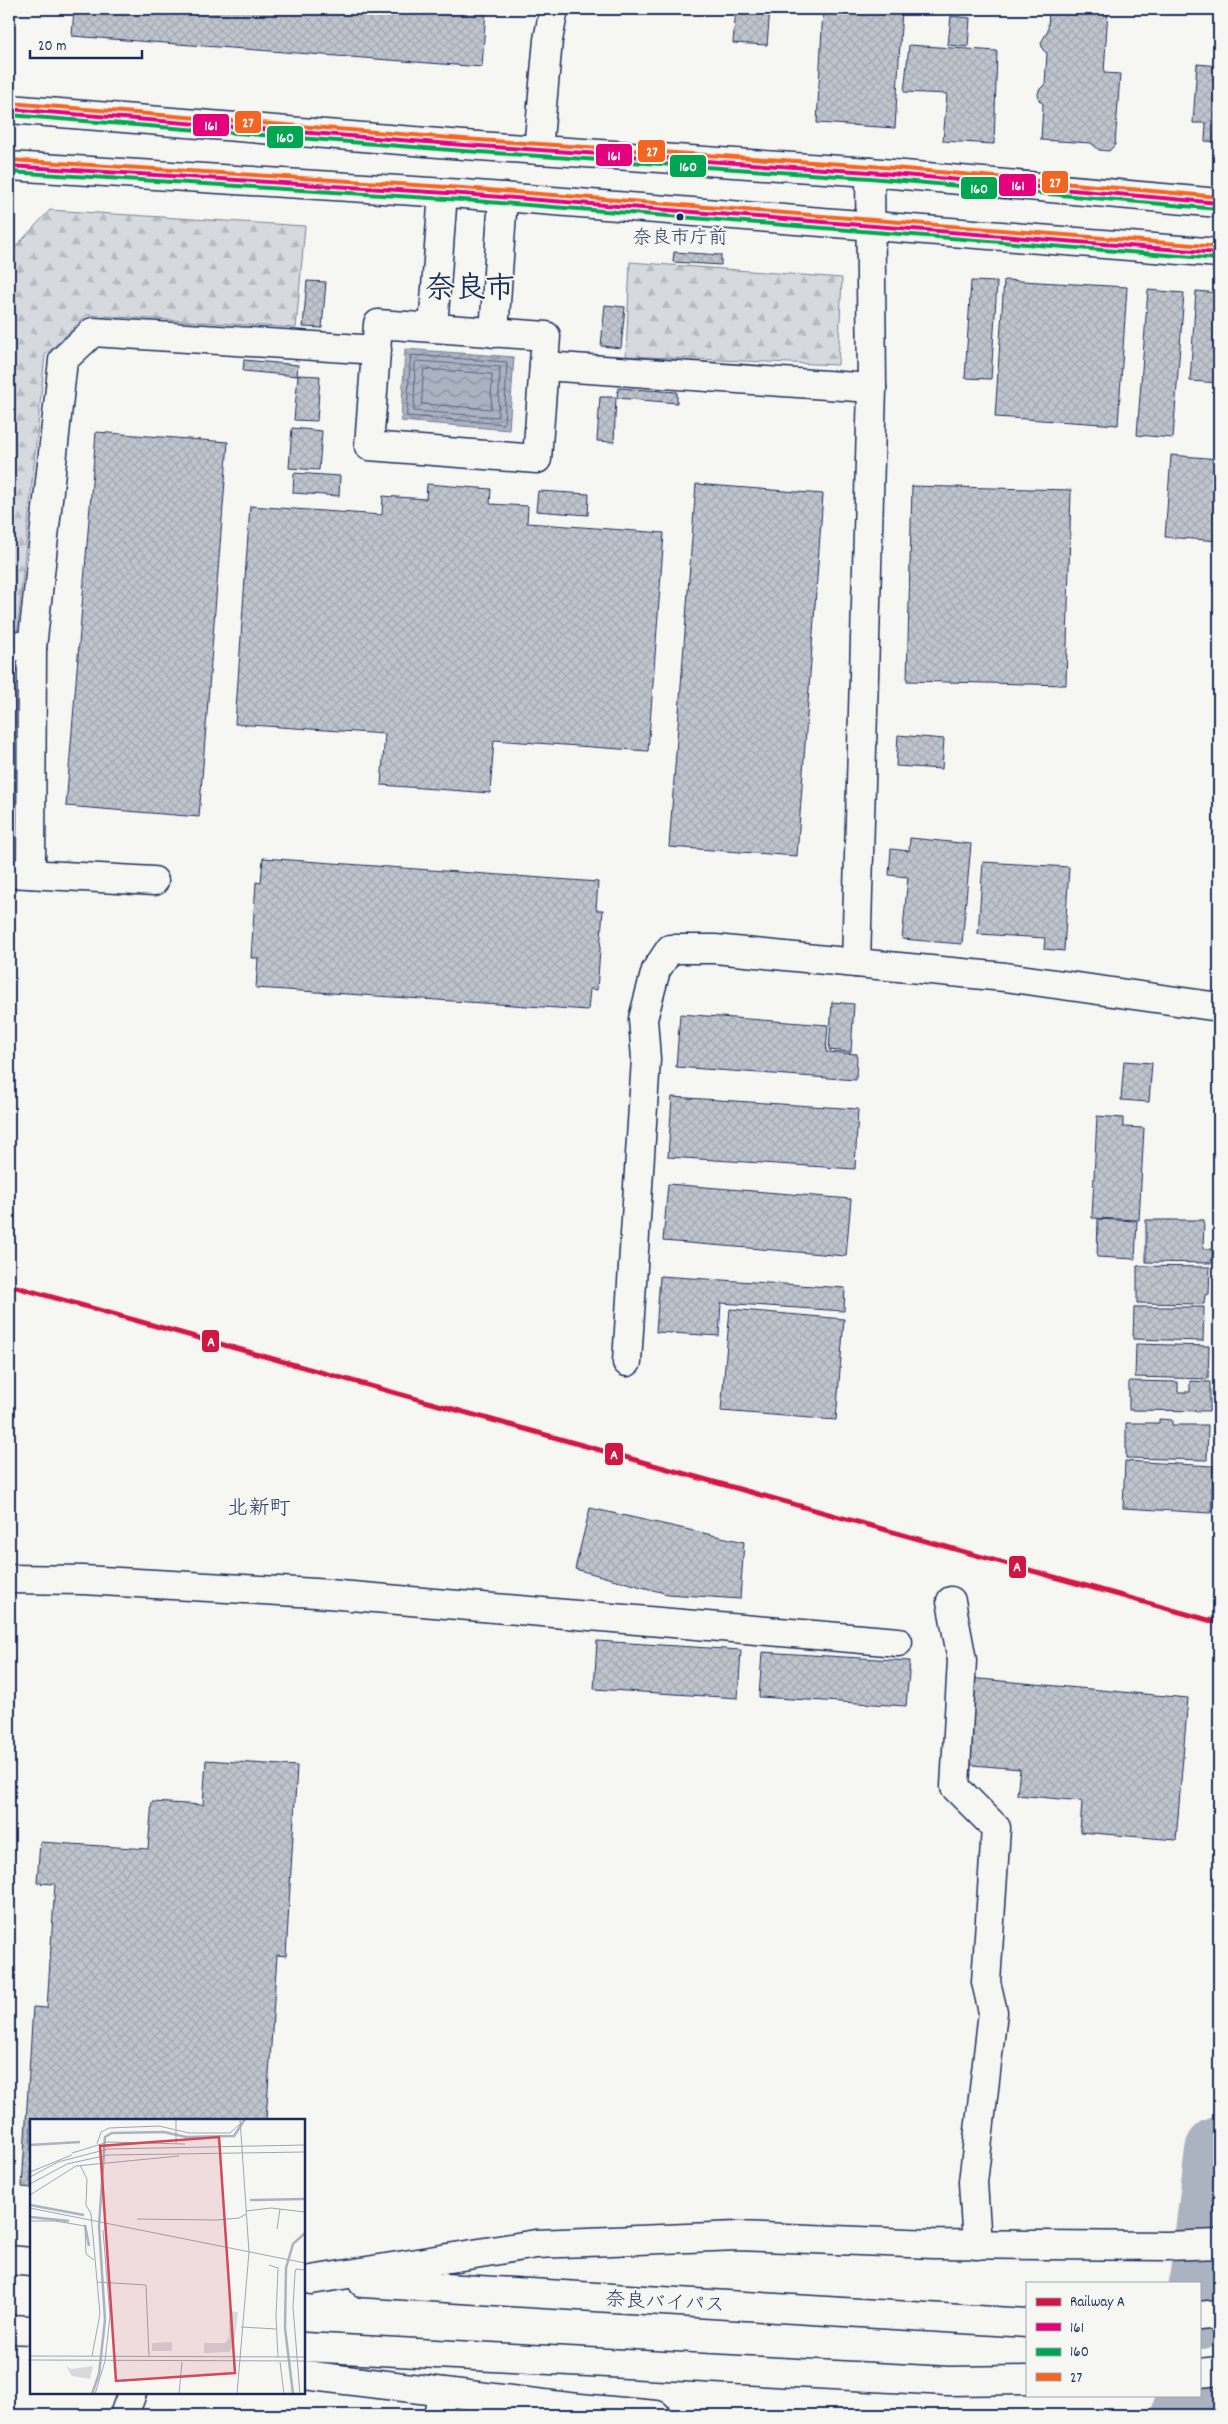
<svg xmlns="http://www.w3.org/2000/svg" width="1228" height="2424" viewBox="0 0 1228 2424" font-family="Dekko,'Klee One',sans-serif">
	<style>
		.forest { fill: url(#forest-firs); stroke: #78849e }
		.water { fill: url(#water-waves); stroke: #717e99 }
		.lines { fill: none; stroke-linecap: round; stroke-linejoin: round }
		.shore { stroke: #556385; stroke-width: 1 }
		.river { stroke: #abb2c0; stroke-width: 68 }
		.building { fill: url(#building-cross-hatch); stroke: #1b2f5e }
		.minor-casing { stroke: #1b2f5e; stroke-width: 31 }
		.highway-casing { stroke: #1b2f5e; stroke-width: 31 }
		.minor { stroke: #f6f6f2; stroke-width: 28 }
		.highway { stroke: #f6f6f2; stroke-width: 28 }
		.bus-1-casing { stroke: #f6f6f2; stroke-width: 8 }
		.bus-2-casing { stroke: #f6f6f2; stroke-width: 8 }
		.bus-3-casing { stroke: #f6f6f2; stroke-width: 8 }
		.bus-1 { stroke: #e5007d; stroke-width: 4 }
		.bus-2 { stroke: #00a651; stroke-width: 4 }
		.bus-3 { stroke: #f26522; stroke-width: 4 }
		.rail-1-casing { stroke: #f6f6f2; stroke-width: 9 }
		.rail-1 { stroke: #d21644; stroke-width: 5 }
		.bus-dot { fill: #1b2f5e; stroke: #f6f6f2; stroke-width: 2 }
		.labels { text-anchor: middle; stroke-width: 4; stroke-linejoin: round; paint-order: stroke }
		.bus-label { font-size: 19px; fill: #1b2f5e; stroke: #f6f6f2 }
		.street-label { font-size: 20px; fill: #1b2f5e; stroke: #f6f6f2 }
		.neighbourhood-label { font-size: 21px; fill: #1b2f5e; stroke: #f6f6f2 }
		.town-label { font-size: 30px; font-weight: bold; fill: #1b2f5e; stroke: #f6f6f2 }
		.inset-river { fill: none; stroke: #abb2c0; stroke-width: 2.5 }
		.inset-road { fill: none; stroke: #9ea6b7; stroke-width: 1 }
		.view { fill: #d1495b; fill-opacity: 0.15; stroke: #d1495b; stroke-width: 2.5 }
		.inset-edge { fill: none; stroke: #1b2f5e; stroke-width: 2.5 }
		.line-badge { stroke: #f6f6f2; stroke-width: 2 }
		.badge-label { font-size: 14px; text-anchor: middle; font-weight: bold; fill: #fff }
	</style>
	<defs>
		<pattern id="forest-firs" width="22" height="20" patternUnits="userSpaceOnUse" patternTransform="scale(1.25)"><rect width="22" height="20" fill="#d6d9dd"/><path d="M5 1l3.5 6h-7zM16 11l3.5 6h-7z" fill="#b7bbc0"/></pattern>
		<pattern id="water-waves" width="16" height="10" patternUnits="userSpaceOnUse" patternTransform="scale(1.25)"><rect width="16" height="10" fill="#abb2c0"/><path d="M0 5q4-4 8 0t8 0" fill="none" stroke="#8a919f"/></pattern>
		<pattern id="building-cross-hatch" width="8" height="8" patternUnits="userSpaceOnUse" patternTransform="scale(1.25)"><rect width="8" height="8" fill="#c0c4cd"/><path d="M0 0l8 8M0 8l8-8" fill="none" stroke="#a4a9b2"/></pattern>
	</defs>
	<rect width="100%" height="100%" fill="#f6f6f2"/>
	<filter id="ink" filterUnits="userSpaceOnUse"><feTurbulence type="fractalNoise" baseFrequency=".02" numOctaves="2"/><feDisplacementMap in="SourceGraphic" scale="10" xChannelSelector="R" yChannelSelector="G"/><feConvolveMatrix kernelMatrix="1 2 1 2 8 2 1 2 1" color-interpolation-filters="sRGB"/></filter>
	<g filter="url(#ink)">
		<!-- forest -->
		<g class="forest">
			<polygon points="50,210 305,226 296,328 87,315 45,355 17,634 9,632 9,254"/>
			<polygon points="630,262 842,278 838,365 626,356"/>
		</g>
		<!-- water -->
		<polygon class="water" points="405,349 514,357 509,430 401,421"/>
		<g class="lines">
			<!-- shore -->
			<g class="shore">
				<polygon points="411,355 507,362 504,424 407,416"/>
				<polygon points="417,361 500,367 498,417 414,411 415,363"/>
				<polygon points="424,369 492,374 491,409 422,404"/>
			</g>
			<!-- river -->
			<g class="river">
				<polyline points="1199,2315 1219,2151"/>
				<polyline points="1186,2415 1189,2395"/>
			</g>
		</g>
		<!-- building -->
		<g class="building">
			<polygon points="74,9 486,9 482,67 72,36"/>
			<polygon points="736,9 770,9 767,45 733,43"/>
			<polygon points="823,9 902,9 895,128 817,123"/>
			<polygon points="1049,9 1108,9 1104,73 1120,74 1115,145 1109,151 1099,150 1091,143 1041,140 1043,104 1039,100 1038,94 1039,90 1045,84 1047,53 1043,50 1041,43 1048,30"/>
			<polygon points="951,16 970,18 968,47 948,45"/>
			<polygon points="909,45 997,51 994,144 943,141 947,94 904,92"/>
			<polygon points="1197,64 1219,66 1219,142 1205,141 1206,123 1193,123"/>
			<polygon points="674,252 721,255 721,265 673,262"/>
			<polygon points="1004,280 1127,287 1118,425 995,417"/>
			<polygon points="307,281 326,282 322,328 303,327"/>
			<polygon points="971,281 997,282 991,379 965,378"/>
			<polygon points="1148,290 1184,293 1173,438 1137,435"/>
			<polygon points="1196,291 1219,293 1219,383 1190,381"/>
			<polygon points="605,305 625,307 621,348 601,346"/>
			<polygon points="244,360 298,365 297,376 243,371"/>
			<polygon points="298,375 320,376 317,421 294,420"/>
			<polygon points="618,388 677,392 677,403 617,398"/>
			<polygon points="600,397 616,397 614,442 597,441"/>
			<polygon points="292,428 322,431 319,470 289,468"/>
			<polygon points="96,432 228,442 199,817 66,806"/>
			<polygon points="1171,455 1219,459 1219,541 1165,537"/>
			<polygon points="294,473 340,476 339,496 293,493"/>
			<polygon points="427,484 491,489 490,504 528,506 527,523 664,533 648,751 494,740 490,793 381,785 385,734 235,724 250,506 382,515 383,496 426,499"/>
			<polygon points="696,484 823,494 797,856 669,847"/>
			<polygon points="912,486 1071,490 1066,685 907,681"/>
			<polygon points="538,491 589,494 588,515 536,511"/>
			<polygon points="898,735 944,739 942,769 896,766"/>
			<polygon points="910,838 971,844 962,944 902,939 908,877 889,875 891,849 909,851"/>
			<polygon points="263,858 598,882 596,910 603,910 597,990 590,989 588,1010 256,988 258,958 251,958 256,882 261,883"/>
			<polygon points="983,862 1069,867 1064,951 1044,949 1045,938 978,934"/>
			<polygon points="832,1002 854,1004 851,1052 829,1050"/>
			<polygon points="680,1014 828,1025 826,1052 857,1054 856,1080 676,1067"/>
			<polygon points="1124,1061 1152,1063 1149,1102 1121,1100"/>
			<polygon points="672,1097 858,1109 855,1169 668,1157"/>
			<polygon points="1097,1116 1123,1118 1123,1127 1144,1128 1139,1220 1092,1218"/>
			<polygon points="668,1184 851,1199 846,1256 663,1241"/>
			<polygon points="1098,1219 1137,1221 1135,1259 1097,1257"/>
			<polygon points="1146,1220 1204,1220 1203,1249 1212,1249 1212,1263 1146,1262"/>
			<polygon points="1137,1266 1210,1267 1209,1294 1205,1295 1204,1304 1137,1303"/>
			<polygon points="660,1276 845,1288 844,1311 721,1303 719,1336 656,1332"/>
			<polygon points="1134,1307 1204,1307 1203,1341 1133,1339"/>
			<polygon points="730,1309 844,1319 836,1420 721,1411"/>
			<polygon points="1136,1344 1209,1346 1208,1379 1135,1377"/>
			<polygon points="1129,1381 1178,1382 1178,1392 1190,1392 1190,1381 1210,1382 1210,1411 1129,1410"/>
			<polygon points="1159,1419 1172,1420 1172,1425 1208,1425 1207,1460 1126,1458 1126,1423 1159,1423"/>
			<polygon points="1125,1461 1213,1466 1211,1513 1123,1508"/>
			<polygon points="590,1508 744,1542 740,1599 668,1594 575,1569"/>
			<polygon points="9,1639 12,1639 9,1683"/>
			<polygon points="597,1641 741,1650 738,1698 594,1689"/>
			<polygon points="762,1652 910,1661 906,1706 759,1697"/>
			<polygon points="969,1678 1188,1698 1176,1840 1080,1832 1082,1801 1017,1795 1020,1769 961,1764"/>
			<polygon points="206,1760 297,1766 286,1956 277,1955 266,2120 31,2120 31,2188 22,2187 33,2007 47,2008 55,1884 37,1883 40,1842 148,1849 152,1802 203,1805"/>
		</g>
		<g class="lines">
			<!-- minor casing -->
			<g class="minor-casing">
				<g id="minor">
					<polyline points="538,150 548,40 554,9"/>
					<polyline points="870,172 872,388 856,963 1005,977 1219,1007"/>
					<polygon points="378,324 546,336 537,459 369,446"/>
					<polyline points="433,328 443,193"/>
					<polyline points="494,333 503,197"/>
					<polyline points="544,366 872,388"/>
					<polyline points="9,645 32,648"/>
					<polyline points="9,873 154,881"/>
					<polyline points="31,874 32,648 63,360 93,332 377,350"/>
					<polyline points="627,1362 646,1059 643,1019 656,970 670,949 715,949 856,963"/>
					<polyline points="9,1579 83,1580 316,1593 898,1642"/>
					<polyline points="951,1601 962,1660 955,1787 996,1828 986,1982 993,2012 973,2182 977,2245"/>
					<polyline points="124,2415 132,2393"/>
					<polyline points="439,2415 441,2392"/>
				</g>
			</g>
			<!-- highway casing -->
			<g class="highway-casing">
				<g id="highway">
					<polyline points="9,109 464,145 870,172 1219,203"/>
					<polyline points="9,166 463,194 1219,253"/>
					<polyline points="9,2260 31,2262"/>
					<polyline points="311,2280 536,2244 738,2236 932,2244 1166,2246 1219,2244"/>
					<polyline points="363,2283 1027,2323"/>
					<polyline points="1199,2316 1219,2314"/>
					<polyline points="9,2329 31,2330"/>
					<polyline points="304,2347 948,2381 1027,2380"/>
					<polyline points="1199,2373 1219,2371"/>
					<polyline points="304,2375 569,2407 656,2415"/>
				</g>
			</g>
			<!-- minor -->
			<use href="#minor" class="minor"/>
			<!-- highway -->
			<use href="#highway" class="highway"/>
			<!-- bus-1 casing -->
			<g class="bus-1-casing">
				<g id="bus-1">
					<polyline points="9,109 464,145 870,172 1219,203"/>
					<polyline points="9,166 463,194 1219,253"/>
				</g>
			</g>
			<!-- bus-2 casing -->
			<g class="bus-2-casing">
				<g id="bus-2">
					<polyline points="9,115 464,151 870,178 1218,209"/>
					<polyline points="9,172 463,200 1219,259"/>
				</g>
			</g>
			<!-- bus-3 casing -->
			<g class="bus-3-casing">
				<g id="bus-3">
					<polyline points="9,103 464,139 871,166 1219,197"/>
					<polyline points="9,160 463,188 1219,247"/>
				</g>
			</g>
			<!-- bus-1 -->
			<use href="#bus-1" class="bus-1"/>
			<!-- bus-2 -->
			<use href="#bus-2" class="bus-2"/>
			<!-- bus-3 -->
			<use href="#bus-3" class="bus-3"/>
			<!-- rail-1 casing -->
			<g class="rail-1-casing">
				<polyline id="rail-1" points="9,1285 1219,1623"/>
			</g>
			<!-- rail-1 -->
			<use href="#rail-1" class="rail-1"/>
		</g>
	</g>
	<!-- markers -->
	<circle class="bus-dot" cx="680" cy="217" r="4.5"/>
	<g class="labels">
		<!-- bus labels -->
		<g class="bus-label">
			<text x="680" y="243">奈良市庁前</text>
		</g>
		<!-- street labels -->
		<g class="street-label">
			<text transform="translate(665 2301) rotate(3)" y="7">奈良バイパス</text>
		</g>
		<!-- neighbourhood labels -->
		<g class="neighbourhood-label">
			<text x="259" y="1514">北新町</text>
		</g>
		<!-- town labels -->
		<g class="town-label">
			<text x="470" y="297">奈良市</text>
		</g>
	</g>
	<!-- overview -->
	<g transform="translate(30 2119)">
		<rect width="275" height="275" fill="#f6f6f2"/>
		<path d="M 199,192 L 208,193 L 204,227 L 199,233 L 174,234 L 174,224 L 195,224 L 199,219 ZM 142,223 L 142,232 L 122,232 L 122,224 Z" fill="#d6d9dd"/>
		<path d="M 36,247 L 41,250 L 63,247 L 60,260 L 42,257 Z" fill="#d6d9dd"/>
		<path class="inset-river" d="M 0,26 L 50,23M 220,81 L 275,80M 0,86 L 54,96M 0,98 L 39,102M 55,106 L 59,127M 62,275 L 69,255 L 75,201 L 69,107 L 75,18 L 82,14 L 134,13 L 156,18 L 204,17 L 215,0M 263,275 L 255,209 L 256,149 L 263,125 L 275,114"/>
		<path class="inset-road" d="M 146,24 L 146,0M 67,25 L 71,13 L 79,9 L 129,7 L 159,14 L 200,14 L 210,5M 42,34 L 78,23 L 155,25M 50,46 L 57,60 L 56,86 L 61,95 L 70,195 L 62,237M 46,47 L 149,37M 0,53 L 42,36M 0,58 L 28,43 L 78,30 L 275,26M 0,65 L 37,45 L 78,36 L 275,33M 0,76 L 46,47M 0,89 L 275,144M 216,92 L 241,89 L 275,93M 107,100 L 187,101 L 209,99 L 216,95M 0,102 L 25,102 L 55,107 L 56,135 L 64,141M 247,110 L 250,90M 239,146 L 248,149 L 246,198 L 248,238M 67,163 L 116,166 L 119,238M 211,208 L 246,210M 0,237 L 275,238M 0,241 L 275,242M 250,243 L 254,275M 65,275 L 75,242 L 80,197 L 73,111M 149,275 L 152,243M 207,275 L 219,133 L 210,0M 270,275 L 263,188 L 265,154 L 266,150 L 275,151"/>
		<path class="view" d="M 189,18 L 205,254 L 86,262 L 70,27 Z"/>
		<rect width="275" height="275" class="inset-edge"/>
	</g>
	<g class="line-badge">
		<rect x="234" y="110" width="28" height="24" rx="5" fill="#f26522"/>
		<rect x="192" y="113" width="38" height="24" rx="5" fill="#e5007d"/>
		<rect x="266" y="125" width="38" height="24" rx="5" fill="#00a651"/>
		<rect x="637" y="139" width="29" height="24" rx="5" fill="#f26522"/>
		<rect x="595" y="143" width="38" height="24" rx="5" fill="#e5007d"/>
		<rect x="669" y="154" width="38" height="24" rx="5" fill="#00a651"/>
		<rect x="1041" y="170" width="28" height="24" rx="5" fill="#f26522"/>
		<rect x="998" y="173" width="39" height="24" rx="5" fill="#e5007d"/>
		<rect x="960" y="176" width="38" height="24" rx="5" fill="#00a651"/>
		<rect x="201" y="1329" width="19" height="24" rx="5" fill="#d21644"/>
		<rect x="604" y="1442" width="20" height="24" rx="5" fill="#d21644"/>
		<rect x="1008" y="1555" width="19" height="24" rx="5" fill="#d21644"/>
	</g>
	<g class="badge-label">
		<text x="248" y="127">27</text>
		<text x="211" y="130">161</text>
		<text x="285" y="142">160</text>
		<text x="652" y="156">27</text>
		<text x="614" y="160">161</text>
		<text x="688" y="171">160</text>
		<text x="1055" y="187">27</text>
		<text x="1018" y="190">161</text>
		<text x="979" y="193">160</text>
		<text x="211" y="1346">A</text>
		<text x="614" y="1459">A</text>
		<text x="1017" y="1571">A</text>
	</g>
	<!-- margin -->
	<rect width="1228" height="2424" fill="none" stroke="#f6f6f2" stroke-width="30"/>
	<rect x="15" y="15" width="1198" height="2394" fill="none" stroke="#1b2f5e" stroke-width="2" filter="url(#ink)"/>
	<!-- legend -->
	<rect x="1026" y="2282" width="175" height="115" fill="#f6f6f2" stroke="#9ea6b7"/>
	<rect x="1036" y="2298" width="25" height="8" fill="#d21644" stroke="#9ea6b7"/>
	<text x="1070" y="2306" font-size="15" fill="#1b2f5e">Railway A</text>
	<rect x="1036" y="2323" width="25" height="8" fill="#e5007d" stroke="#9ea6b7"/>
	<text x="1070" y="2332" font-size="15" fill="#1b2f5e">161</text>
	<rect x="1036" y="2348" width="25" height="8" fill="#00a651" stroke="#9ea6b7"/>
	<text x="1070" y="2356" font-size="15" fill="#1b2f5e">160</text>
	<rect x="1036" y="2373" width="25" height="8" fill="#f26522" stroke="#9ea6b7"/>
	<text x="1070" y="2382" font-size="15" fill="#1b2f5e">27</text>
	<!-- scale -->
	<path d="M30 50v8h112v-8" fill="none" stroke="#1b2f5e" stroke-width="2.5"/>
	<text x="38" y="50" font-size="15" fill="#1b2f5e" stroke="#f6f6f2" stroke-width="4" paint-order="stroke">20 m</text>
</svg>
